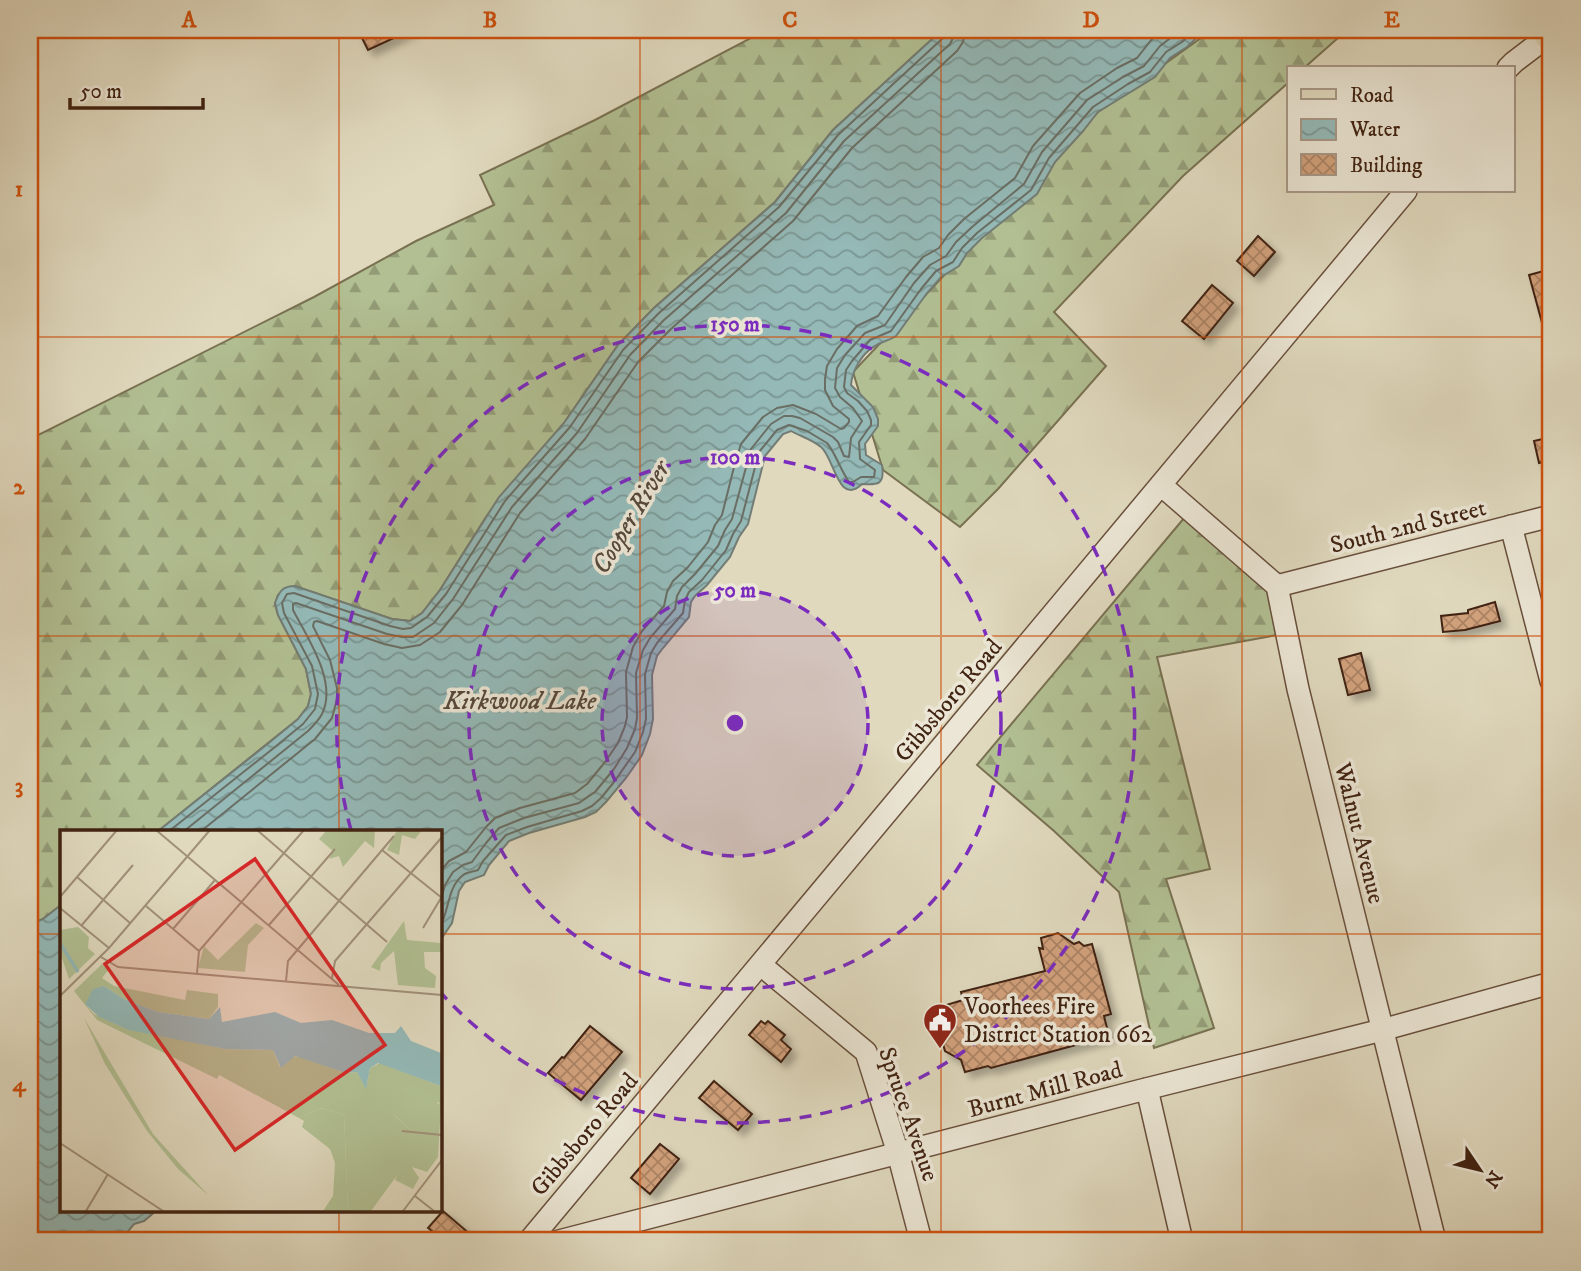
<svg xmlns="http://www.w3.org/2000/svg" width="1581" height="1271" viewBox="0 0 1581 1271" font-family="'IM FELL DW Pica',serif">
	<style>
		.forest { fill: url(#forest-firs); stroke: #797152; stroke-width: 2 }
		.water { fill: url(#water-waves); stroke: #737d75; stroke-width: 2 }
		.lines { fill: none; stroke-linecap: round; stroke-linejoin: round }
		.shore { stroke: #6a6e64; stroke-width: 2 }
		.building { fill: url(#building-cross-hatch); stroke: #412312; stroke-width: 2; filter: url(#shadow) }
		.minor-casing { stroke: #69503d; stroke-width: 24 }
		.major-casing { stroke: #412312; stroke-width: 29 }
		.minor { stroke: #ebe6d5; stroke-width: 21 }
		.major { stroke: #e0d9be; stroke-width: 26 }
		.grid { fill: none; stroke: #cf510d; stroke-width: 2; stroke-opacity: 0.55 }
		.ring { fill: none; stroke: #7b2cbf; stroke-width: 3.5; stroke-dasharray: 12 9 }
		.labels { text-anchor: middle; stroke-width: 7; stroke-linejoin: round; paint-order: stroke }
		.street-label { font-size: 24px; fill: #412312; stroke: #ebe6d5 }
		.poi-label { font-size: 24px; fill: #412312; stroke: #ebe6d5; text-anchor: start }
		.water-label { font-size: 26px; font-style: italic; fill: #56483b; stroke: #ebe6d5 }
		.inset-river { fill: none; stroke: #94b9b7; stroke-width: 3.5 }
		.inset-road { fill: none; stroke: #a09079; stroke-width: 2 }
		.view { fill: #d62828; fill-opacity: 0.15; stroke: #d62828; stroke-width: 3.5 }
		.inset-edge { fill: none; stroke: #412312; stroke-width: 3.5 }
		.centre { fill: #7b2cbf; stroke: #ebe6d5; stroke-width: 3.5 }
		.ring-label { font-size: 21px; text-anchor: middle; font-weight: bold; fill: #7b2cbf; stroke: #ebe6d5; stroke-width: 7; stroke-linejoin: round; paint-order: stroke }
		.neatline { fill: none; stroke: #cf510d; stroke-width: 2.5 }
		.grid-label { font-size: 23px; text-anchor: middle; font-weight: bold; fill: #cf510d }
	</style>
	<defs>
		<pattern id="forest-firs" width="22" height="20" patternUnits="userSpaceOnUse" patternTransform="scale(1.75)"><rect width="22" height="20" fill="#b1bf92"/><path d="M5 1l3.5 6h-7zM16 11l3.5 6h-7z" fill="#929b76"/></pattern>
		<pattern id="water-waves" width="16" height="10" patternUnits="userSpaceOnUse" patternTransform="scale(1.75)"><rect width="16" height="10" fill="#94b9b7"/><path d="M0 5q4-4 8 0t8 0" fill="none" stroke="#7a9693"/></pattern>
		<pattern id="building-cross-hatch" width="8" height="8" patternUnits="userSpaceOnUse" patternTransform="scale(1.75)"><rect width="8" height="8" fill="#d1a17b"/><path d="M0 0l8 8M0 8l8-8" fill="none" stroke="#ab8363"/></pattern>
		<filter id="shadow"><feDropShadow dx="6" dy="6" stdDeviation="3.5" flood-color="#0004"/></filter>
	</defs>
	<rect width="100%" height="100%" fill="#e0d9be"/>
	<filter id="stains"><feTurbulence type="fractalNoise" baseFrequency=".00286" numOctaves="4"/><feColorMatrix values="0 0 0 0 .2 0 0 0 0 .09 0 0 0 0 .02 0 0 0 .5 -.17"/></filter>
	<radialGradient id="worn" r=".72"><stop offset=".6" stop-color="#630" stop-opacity="0"/><stop offset="1" stop-color="#630" stop-opacity=".3"/></radialGradient>
	<!-- forest -->
	<g class="forest">
		<polygon points="766,30 942,30 833,130 775,202 655,307 618,345 564,423 486,517 440,590 422,613 410,621 392,619 295,586 278,595 275,604 278,615 306,669 311,694 308,706 298,719 157,832 61,832 61,905 43,919 30,925 30,439 314,297 416,241 494,205 480,175 595,120"/>
		<polygon points="1212,30 1347,30 1304,68 1289,68 1289,82 1183,176 1054,312 1106,366 998,489 960,527 883,470 853,372 1098,112"/>
		<polygon points="1190,511 1269,579 1288,633 1157,657 1210,869 1166,879 1214,1028 1154,1048 1119,892 1054,831 977,765"/>
	</g>
	<!-- water -->
	<g class="water">
		<path d="M 942,30 L 1205,30 L 1187,47 L 1170,58 L 1155,77 L 1098,112 L 1083,131 L 1055,162 L 1037,194 L 982,238 L 967,253 L 959,266 L 941,277 L 927,293 L 896,336 C 889,341 882,341 875,346 C 862,353 852,371 851,385 L 873,407 L 878,419 L 878,426 L 865,444 L 866,455 L 882,465 C 885,485 878,485 862,484 C 838,507 834,457 821,447 C 813,440 800,436 791,431 L 783,434 L 765,456 L 748,524 L 739,537 L 730,557 L 707,585 L 695,596 L 691,602 L 689,617 L 663,648 L 657,656 L 652,675 L 653,719 L 650,734 L 642,755 L 626,778 L 606,802 L 596,812 L 585,817 L 529,833 L 509,841 L 489,865 L 484,875 L 465,882 L 459,891 L 452,923 L 439,942 L 439,832 L 157,832 L 270,742 L 298,719 L 308,706 L 311,694 L 306,669 L 278,615 L 275,603 C 279,592 282,586 295,586 L 392,619 L 410,621 L 422,613 L 440,590 L 499,497 L 564,423 L 618,345 L 654,308 L 775,202 L 833,130 Z"/>
		<polygon points="61,905 61,1210 157,1210 144,1221 134,1224 120,1241 30,1241 30,925 43,919"/>
	</g>
	<g class="lines">
		<!-- shore -->
		<g class="shore">
			<polyline points="168,832 275,747 303,724 315,709 318,694 312,666 284,613 282,603 287,594 294,593 390,626 403,629 411,628 427,617 446,594 505,501 570,427 623,350 659,313 779,207 838,135 943,38 946,30"/>
			<path d="M 183,832 L 308,731 C 313,726 319,720 322,714 C 338,682 307,637 293,610 L 293,604 L 296,603 L 387,634 L 402,637 L 413,637 L 434,623 L 453,599 L 512,507 L 577,433 L 630,355 L 664,320 L 786,213 L 844,141 L 950,44 L 953,38 L 955,30"/>
			<polyline points="200,832 315,739 332,718 337,699 337,688 330,660 313,626 314,622 317,621 384,644 402,648 420,645 440,632 462,605 520,513 585,439 638,362 672,328 793,221 852,148 957,51 963,42 965,30"/>
			<polyline points="439,873 449,861 466,852 486,827 495,818 520,808 575,793 587,784 605,762 618,743 625,726 627,717 626,672 633,647 642,631 664,606 667,592 673,581 688,567 708,542 715,525 722,515 734,467 741,444 763,417 777,408 793,405 816,414 841,429 844,428 849,422 849,419 833,406 825,390 825,379 827,366 837,349 857,326 878,316 906,277 923,257 939,248 948,235 964,219 1015,178 1033,146 1080,93 1117,68 1137,58 1152,39 1166,30"/>
			<polyline points="439,906 445,885 453,872 463,865 472,862 486,843 499,828 524,818 579,803 595,792 614,769 627,748 635,729 637,718 636,673 643,650 650,638 675,609 677,596 682,587 695,574 718,546 725,530 732,519 751,449 771,424 784,416 792,416 800,418 833,437 838,442 844,456 849,457 851,438 862,421 853,408 840,397 835,388 837,368 845,355 865,333 885,325 914,283 930,265 946,256 956,242 972,227 1024,184 1042,152 1087,100 1123,77 1144,66 1160,46 1181,30"/>
			<path d="M 439,929 C 449,913 447,888 462,876 C 466,872 473,872 478,870 L 483,861 L 506,835 L 527,827 L 582,811 L 592,806 L 601,798 L 614,782 L 635,752 L 643,732 L 646,719 L 645,674 L 651,653 L 657,643 L 683,613 L 685,600 L 689,592 L 702,580 L 726,550 L 733,534 L 741,521 L 759,452 L 777,430 L 789,425 L 807,431 L 827,443 C 836,454 840,469 849,482 L 853,482 L 861,477 L 874,477 L 875,470 L 860,459 L 859,442 L 871,425 L 871,420 L 867,411 L 858,401 L 847,393 L 844,387 L 846,370 L 852,361 L 870,340 L 891,331 L 921,289 L 936,271 L 953,262 L 962,248 L 977,233 L 1031,190 L 1049,158 L 1093,107 L 1128,84 L 1150,72 L 1166,52 L 1182,42 L 1194,30"/>
		</g>
	</g>
	<!-- building -->
	<g class="building">
		<polygon points="358,30 411,30 368,50"/>
		<polygon points="1258,236 1275,252 1254,276 1237,261"/>
		<polygon points="1551,269 1551,340 1547,341 1529,275"/>
		<polygon points="1212,285 1233,303 1204,339 1182,321"/>
		<polygon points="1551,437 1551,460 1539,463 1534,441"/>
		<polygon points="1495,602 1500,621 1465,630 1443,632 1441,616 1468,613 1468,610"/>
		<polygon points="1361,653 1370,690 1348,695 1339,659"/>
		<polygon points="1058,933 1074,944 1079,942 1084,946 1092,944 1111,1014 1104,1016 1109,1036 991,1068 988,1066 965,1072 961,1060 945,1051 936,1019 946,1005 963,1000 961,992 1045,971 1039,948 1043,949 1041,938"/>
		<polygon points="761,1021 765,1024 768,1021 785,1035 781,1040 791,1049 781,1062 749,1035"/>
		<polygon points="590,1026 622,1052 581,1100 548,1073 562,1057 564,1058"/>
		<polygon points="714,1081 752,1114 738,1130 699,1098"/>
		<polygon points="660,1144 679,1159 650,1194 631,1178"/>
		<polygon points="443,1211 478,1241 444,1241 428,1228"/>
	</g>
	<g class="lines">
		<!-- minor casing -->
		<g class="minor-casing">
			<g id="minor">
				<polyline points="1508,68 1514,62 1551,34"/>
				<polyline points="1161,485 1277,586 1298,689 1435,1241"/>
				<polyline points="1511,526 1551,681"/>
				<polyline points="1277,586 1551,516"/>
				<polyline points="761,965 866,1052 898,1153 921,1241"/>
				<polyline points="1147,1089 1182,1241"/>
				<polyline points="529,1241 1406,191"/>
				<polyline points="559,1241 1138,1091 1382,1030 1551,983"/>
			</g>
		</g>
		<!-- major casing -->
		<g class="major-casing">
			<polyline id="major" points="1548,36 1551,36"/>
		</g>
		<!-- minor -->
		<use href="#minor" class="minor"/>
		<!-- major -->
		<use href="#major" class="major"/>
	</g>
	<!-- grid -->
	<path class="grid" d="M 339,30 L 339,832M 640,30 L 640,1241M 941,30 L 941,1241M 1242,30 L 1242,1241M 30,337 L 1551,337M 30,636 L 1551,636M 30,934 L 61,934M 439,934 L 1551,934M 339,1210 L 339,1241"/>
	<!-- distance rings -->
	<circle cx="735" cy="723" r="133" fill="#7b2cbf" fill-opacity=".12"/>
	<g class="ring">
		<circle cx="735" cy="723" r="133"/>
		<circle cx="735" cy="723" r="266"/>
		<path d="M351 830A399 399 0 1 1 441 993"/>
	</g>
	<!-- icons -->
	<defs>
		<g id="civic-pin" transform="scale(1.75)"><path d="M0 17L-7.5 6A9.5 9.5 0 1 1 7.5 6Z" fill="#8f2418" stroke="#ebe6d5"/><path d="M-.6-6.5H3V-4.5H.6V-3L4-1V1h2V6H-6V1h2V-1L-.6-3ZM-1.2 2.5V6h2.4V2.5Z" fill="#fff"/></g>
	</defs>
	<g fill-rule="evenodd">
		<use href="#civic-pin" x="940" y="1020"/>
	</g>
	<g class="labels">
		<!-- street labels -->
		<g class="street-label">
			<text transform="translate(1408 526) rotate(-14)" y="8">South 2nd Street</text>
			<text transform="translate(948 700) rotate(-50)" y="8">Gibbsboro Road</text>
			<text transform="translate(1360 833) rotate(76)" y="8">Walnut Avenue</text>
			<text transform="translate(1045 1089) rotate(-15)" y="8">Burnt Mill Road</text>
			<text transform="translate(909 1114) rotate(71)" y="8">Spruce Avenue</text>
			<text transform="translate(584 1134) rotate(-50)" y="8">Gibbsboro Road</text>
		</g>
		<!-- poi labels -->
		<g class="poi-label">
			<text x="964" y="1014">Voorhees Fire<tspan x="964" dy="28">District Station 662</tspan></text>
		</g>
		<!-- water labels -->
		<g class="water-label">
			<text transform="translate(630 517) rotate(-59)" y="9">Cooper River</text>
			<text x="520" y="709">Kirkwood Lake</text>
		</g>
	</g>
	<!-- overview -->
	<g transform="translate(60 830)">
		<rect width="382" height="382" fill="#e0d9be"/>
		<path d="M 267,0 L 315,0 L 314,18 L 305,11 L 283,37 L 279,26 L 269,29 L 273,21 L 259,9 ZM 337,0 L 362,0 L 355,9 L 342,5 L 339,25 L 327,20 ZM 344,91 L 347,110 L 381,113 L 381,122 L 364,122 L 365,138 L 376,146 L 375,158 L 338,155 L 334,121 L 321,133 L 320,141 L 311,137 ZM 196,93 L 204,98 L 188,115 L 185,142 L 138,138 L 144,116 L 158,130 ZM 18,97 L 29,107 L 28,118 L 35,124 L 9,149 L 0,122 L 0,100 ZM 42,134 L 49,139 L 42,148 L 54,156 L 125,170 L 127,160 L 158,164 L 158,177 L 149,189 L 98,182 L 64,169 L 44,156 L 25,174 L 34,184 L 62,197 L 165,219 L 213,220 L 220,237 L 231,226 L 240,227 L 286,243 L 297,242 L 306,258 L 310,238 L 320,233 L 381,256 L 381,275 L 378,272 L 333,284 L 355,304 L 346,333 L 311,381 L 288,381 L 284,285 L 262,278 L 239,288 L 159,245 L 157,249 L 37,190 L 14,161 ZM 24,188 L 93,304 L 148,365 L 118,339 L 87,301 L 45,234 Z" fill="#b1bf92"/>
		<path d="M 331,264 L 366,266 L 381,275 L 378,327 L 367,342 L 352,337 L 359,348 L 353,359 L 335,350 L 355,304 L 315,267 ZM 262,278 L 284,285 L 288,381 L 263,381 L 273,366 L 275,333 L 270,319 L 242,297 L 244,291 L 239,288 Z" fill="#b1bf92"/>
		<path d="M 44,156 L 64,169 L 98,182 L 149,189 L 160,177 L 162,192 L 215,182 L 241,193 L 272,190 L 309,203 L 335,203 L 341,196 L 351,211 L 381,223 L 381,256 L 318,233 L 310,238 L 306,259 L 297,242 L 286,243 L 235,226 L 221,238 L 213,220 L 165,219 L 69,200 L 39,187 L 25,174 L 33,159 Z" fill="#94b9b7"/>
		<path class="inset-river" d="M 0,113 L 18,142"/>
		<path class="inset-road" d="M 96,0 L 128,27M 197,0 L 327,112M 322,20 L 382,68M 128,27 L 279,155M 17,47 L 70,93M 0,67 L 57,0M 86,76 L 139,121M 0,78 L 49,118M 209,95 L 275,19M 21,96 L 73,35M 363,98 L 381,68M 113,99 L 155,50M 41,127 L 58,137 L 382,165M 137,143 L 139,121 L 244,0M 272,148 L 275,131 L 382,7M 226,151 L 228,131 L 334,6M 0,166 L 49,118 L 150,0M 342,301 L 382,305M 0,313 L 103,381M 355,366 L 374,381M 26,381 L 48,344M 343,381 L 382,330"/>
		<path class="view" d="M 195,29 L 325,215 L 175,320 L 45,134 Z"/>
		<rect width="382" height="382" class="inset-edge"/>
	</g>
	<circle cx="735" cy="723" r="10" class="centre"/>
	<g class="ring-label">
		<text x="735" y="331">150 m</text>
		<text x="735" y="464">100 m</text>
		<text x="735" y="597">50 m</text>
	</g>
	<!-- margin -->
	<rect width="1581" height="1271" fill="none" stroke="#e0d9be" stroke-width="77"/>
	<!-- legend -->
	<rect x="1287" y="66" width="228" height="126" fill="#ebe6d5" stroke="#a79887" stroke-width="2"/>
	<rect x="1301" y="89" width="35" height="10" fill="#e0d9be" stroke="#a79887" stroke-width="2"/>
	<text x="1350" y="102" font-size="21" fill="#412312">Road</text>
	<rect x="1301" y="119" width="35" height="21" fill="url(#water-waves)" stroke="#a79887" stroke-width="2"/>
	<text x="1350" y="136" font-size="21" fill="#412312">Water</text>
	<rect x="1301" y="154" width="35" height="21" fill="url(#building-cross-hatch)" stroke="#a79887" stroke-width="2"/>
	<text x="1350" y="172" font-size="21" fill="#412312">Building</text>
	<!-- north arrow -->
	<g transform="translate(1480 1170) rotate(125)" stroke="#ebe6d5" stroke-width="5" paint-order="stroke">
	<path d="M0-5L12 26L0 18L-12 26Z" fill="#412312"/>
	<text y="-10" font-size="19" font-weight="bold" text-anchor="middle" fill="#412312">N</text>
	</g>
	<!-- scale -->
	<path d="M70 98v10h133v-10" fill="none" stroke="#412312" stroke-width="3.5"/>
	<text x="80" y="98" font-size="21" fill="#412312" stroke="#ebe6d5" stroke-width="5" paint-order="stroke">50 m</text>
	<rect x="38" y="38" width="1504" height="1194" class="neatline"/>
	<g class="grid-label">
		<text x="189" y="27">A</text>
		<text x="490" y="27">B</text>
		<text x="790" y="27">C</text>
		<text x="1091" y="27">D</text>
		<text x="1392" y="27">E</text>
		<text x="19" y="196">1</text>
		<text x="19" y="494">2</text>
		<text x="19" y="793">3</text>
		<text x="19" y="1091">4</text>
	</g>
	<rect width="100%" height="100%" filter="url(#stains)"/>
	<rect width="100%" height="100%" fill="url(#worn)"/>
</svg>
